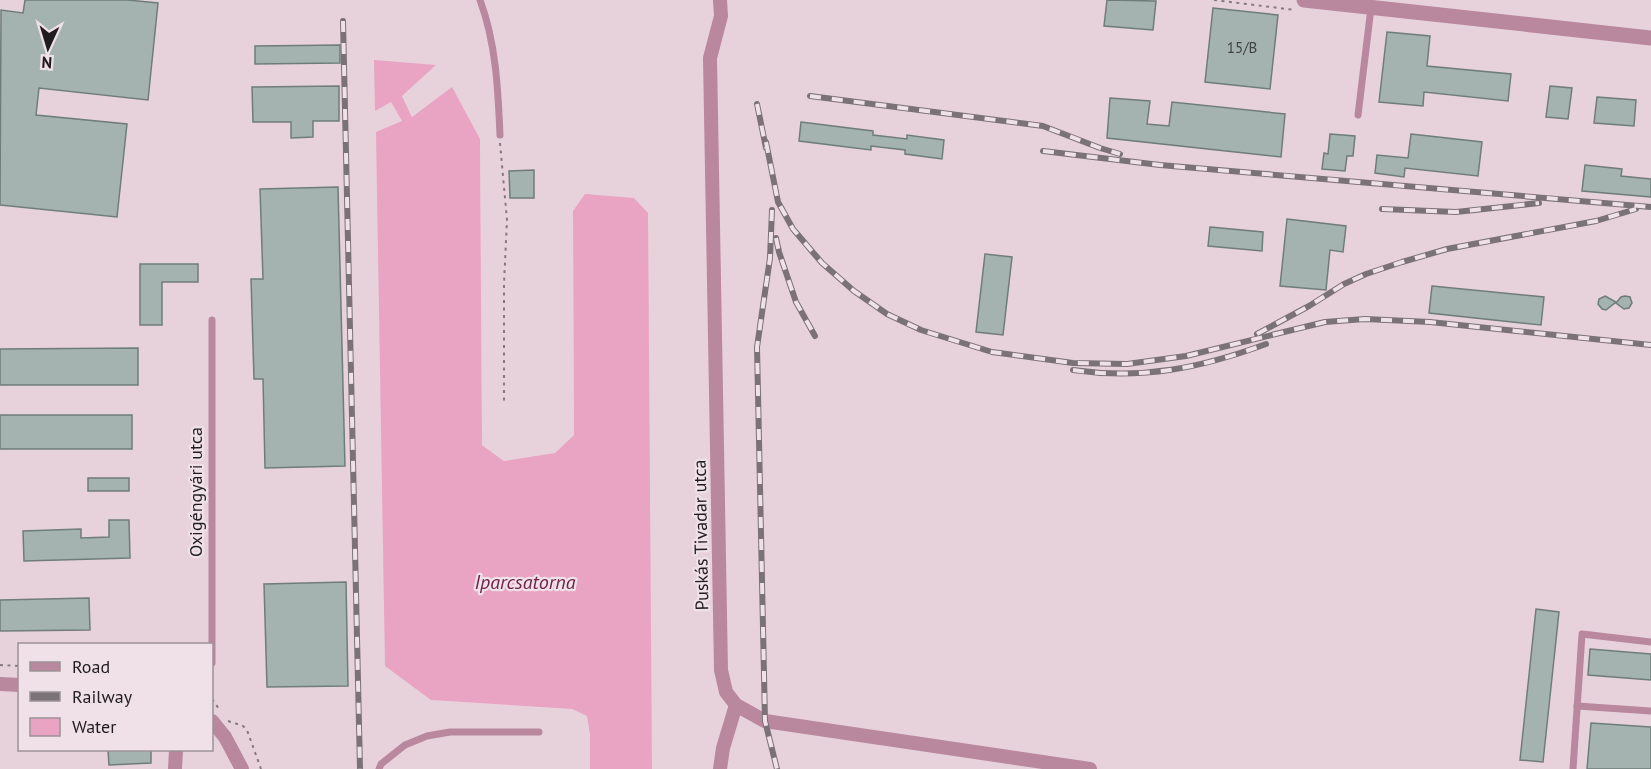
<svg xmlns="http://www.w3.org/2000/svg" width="1651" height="769" viewBox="0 0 1651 769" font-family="'PT Sans',sans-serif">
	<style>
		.built { fill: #e7d2db; fill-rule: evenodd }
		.water { fill: #e9a3c3 }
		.building { fill: #a4b3b0; stroke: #6f7d7a; stroke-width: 1.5 }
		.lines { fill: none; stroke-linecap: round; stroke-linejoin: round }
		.path { stroke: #837a7e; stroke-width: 2; stroke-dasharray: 3 4.5; stroke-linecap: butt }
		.service { stroke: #b9879e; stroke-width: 7 }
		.minor { stroke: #b9879e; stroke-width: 14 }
		.tertiary { stroke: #b9879e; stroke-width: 15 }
		.rail-casing { stroke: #7a7276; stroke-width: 6 }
		.rail { stroke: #efe1e7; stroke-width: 4; stroke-dasharray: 11; stroke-linecap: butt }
		.labels { text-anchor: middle; stroke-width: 4.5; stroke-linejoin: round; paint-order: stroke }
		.number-label { font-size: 15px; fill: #414242 }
		.street-label { font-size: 18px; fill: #201c1e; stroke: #efe1e7 }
		.water-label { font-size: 20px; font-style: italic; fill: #71224d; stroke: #efe1e7 }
	</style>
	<rect width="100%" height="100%" fill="#efe1e7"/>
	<!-- built -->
	<path class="built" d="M 0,0 L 1651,0 L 1651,769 L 652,769 L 651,720 L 573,211 L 574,435 L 555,453 L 504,461 L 482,445 L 480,139 L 424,110 L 413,118 L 402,96 L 435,65 L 375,110 L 391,102 L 403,122 L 431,700 L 572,709 L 587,716 L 590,735 L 590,769 L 0,769 ZM 20,644 L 212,644 L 212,750 L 20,750 Z"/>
	<!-- water -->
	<polygon class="water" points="374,60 436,65 402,96 412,117 452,87 480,139 482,445 504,461 555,453 574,435 573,211 585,194 634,198 648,213 652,769 590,769 590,735 587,716 572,709 431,700 385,666 376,132 402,121 391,102 375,111"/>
	<!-- building -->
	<g class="building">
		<polygon points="25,0 128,0 158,3 148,100 39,88 36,115 127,124 117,217 0,205 1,10 23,13"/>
		<polygon points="1107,0 1156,1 1153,30 1104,26"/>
		<polygon points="1213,8 1278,15 1270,89 1205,82"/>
		<polygon points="1387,32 1430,36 1427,66 1511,74 1508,101 1424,92 1423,106 1379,102"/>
		<polygon points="340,45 340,63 255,64 255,46"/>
		<polygon points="339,86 339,121 313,121 313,137 291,138 291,122 253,122 252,87"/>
		<polygon points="1550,86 1572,88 1568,119 1546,117"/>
		<polygon points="1597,97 1636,100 1634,126 1594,123"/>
		<polygon points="1110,98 1150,101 1147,124 1169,126 1172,102 1285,114 1281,157 1107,138"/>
		<polygon points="801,122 873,131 873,135 907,139 907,135 944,140 942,159 905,154 905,150 871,146 871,150 799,141"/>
		<polygon points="1330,134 1355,136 1353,156 1347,156 1345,171 1322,169 1324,153 1328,154"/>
		<polygon points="1411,134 1482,142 1478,176 1405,168 1404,177 1375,173 1377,155 1408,158"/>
		<polygon points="1585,165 1622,169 1621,176 1651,179 1651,197 1582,191"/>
		<polygon points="534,170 534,198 510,198 509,171"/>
		<polygon points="338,187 345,466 265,468 263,379 254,379 251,279 263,279 260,189"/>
		<polygon points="1287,219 1346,226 1343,252 1330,250 1326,290 1280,286"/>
		<polygon points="1210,227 1263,232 1262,251 1208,246"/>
		<polygon points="985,254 1012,257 1003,335 976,332"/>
		<polygon points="140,264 198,264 198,282 162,282 162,325 140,325"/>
		<polygon points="1432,286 1544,297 1541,325 1429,313"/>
		<polygon points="1605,296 1616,302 1606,310 1602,309 1598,304 1599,299"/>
		<polygon points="1625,296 1630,297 1632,303 1629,308 1624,309 1616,303 1621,297"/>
		<polygon points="138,348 138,385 0,385 0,349"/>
		<rect x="0" y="415" width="132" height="34"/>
		<rect x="88" y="478" width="41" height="13"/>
		<polygon points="109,520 129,520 130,558 24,561 23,531 81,529 81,538 109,537"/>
		<polygon points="346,582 348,686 267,687 264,584"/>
		<polygon points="89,598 90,630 0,631 0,600"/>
		<polygon points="1536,609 1559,612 1543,762 1520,760"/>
		<polygon points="1590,649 1651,654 1651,680 1588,675"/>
		<polygon points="1591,723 1651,727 1651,769 1587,769"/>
		<polygon points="108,750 151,750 151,763 109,765"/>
	</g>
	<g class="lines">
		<!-- path -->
		<g class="path">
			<polyline points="1214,0 1295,10"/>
			<polyline points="500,143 507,220 504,283 504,402"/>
			<polyline points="0,665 20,666"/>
			<polyline points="212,699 219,709"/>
			<polyline points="228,721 243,726 247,730 261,769"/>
		</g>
		<!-- service -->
		<g class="service">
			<path d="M 480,0 C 496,43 498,89 500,135"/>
			<polyline points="1358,115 1371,8"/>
			<polyline points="212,663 212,320"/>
			<polyline points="1577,706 1651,711"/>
			<polyline points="379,769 381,764 405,745 427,736 450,732 539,732"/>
			<polyline points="1573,769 1582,634 1651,642"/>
		</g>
		<!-- minor -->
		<g class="minor">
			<polyline points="720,0 721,16 710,58 721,670 726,692 736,705 765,721 1090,769"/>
			<polyline points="0,684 20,685"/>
			<polyline points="212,721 225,737 242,769"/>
			<polyline points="175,769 176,750"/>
			<polyline points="720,769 723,748 736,705"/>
		</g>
		<!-- tertiary -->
		<polyline class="tertiary" points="1304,0 1651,38"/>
		<!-- rail casing -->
		<g class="rail-casing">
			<g id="rail">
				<polyline points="343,21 360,769"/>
				<polyline points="810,96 1043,126 1100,148 1120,154"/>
				<polyline points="757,104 766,148"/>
				<polyline points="766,142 778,202 793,229 822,263 854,291 887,314 921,330 992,352 1073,363 1127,364 1186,356 1325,322 1365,319 1430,322 1651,345"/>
				<polyline points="1043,151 1160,165 1651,207"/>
				<polyline points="1382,209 1456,212 1539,203"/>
				<polyline points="772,210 770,258 757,347 765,721 777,769"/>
				<polyline points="776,238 779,252 796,302 815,336"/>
				<polyline points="1257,334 1309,306 1344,284 1366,274 1402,262 1447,249 1596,221 1636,209"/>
				<path d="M 1073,370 C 1142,380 1201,368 1266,344"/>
			</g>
		</g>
		<!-- rail -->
		<use href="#rail" class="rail"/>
	</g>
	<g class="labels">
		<!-- number labels -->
		<g class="number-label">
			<text x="1242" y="53">15/B</text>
		</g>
		<!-- street labels -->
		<g class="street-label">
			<text transform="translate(196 492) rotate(-90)" y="6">Oxigéngyári utca</text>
			<text transform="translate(701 535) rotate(-91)" y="6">Puskás Tivadar utca</text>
		</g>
		<!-- water labels -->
		<g class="water-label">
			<text x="525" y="589">Iparcsatorna</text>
		</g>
	</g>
	<!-- legend -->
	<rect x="18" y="643" width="195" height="108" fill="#efe1e7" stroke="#9c9297" stroke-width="1.5"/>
	<rect x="30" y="662" width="30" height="9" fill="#b9879e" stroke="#9c9297" stroke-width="1.5"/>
	<text x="72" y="673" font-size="18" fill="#201c1e">Road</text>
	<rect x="30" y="692" width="30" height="9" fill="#7a7276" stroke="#9c9297" stroke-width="1.5"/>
	<text x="72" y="703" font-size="18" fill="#201c1e">Railway</text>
	<rect x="30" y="718" width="30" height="18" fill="#e9a3c3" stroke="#9c9297" stroke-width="1.5"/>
	<text x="72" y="733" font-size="18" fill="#201c1e">Water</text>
	<!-- north arrow -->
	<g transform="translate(48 48) rotate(184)" stroke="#efe1e7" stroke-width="4.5" paint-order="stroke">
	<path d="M0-4.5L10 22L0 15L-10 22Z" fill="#201c1e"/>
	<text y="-9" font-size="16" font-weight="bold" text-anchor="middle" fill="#201c1e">N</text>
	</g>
</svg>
